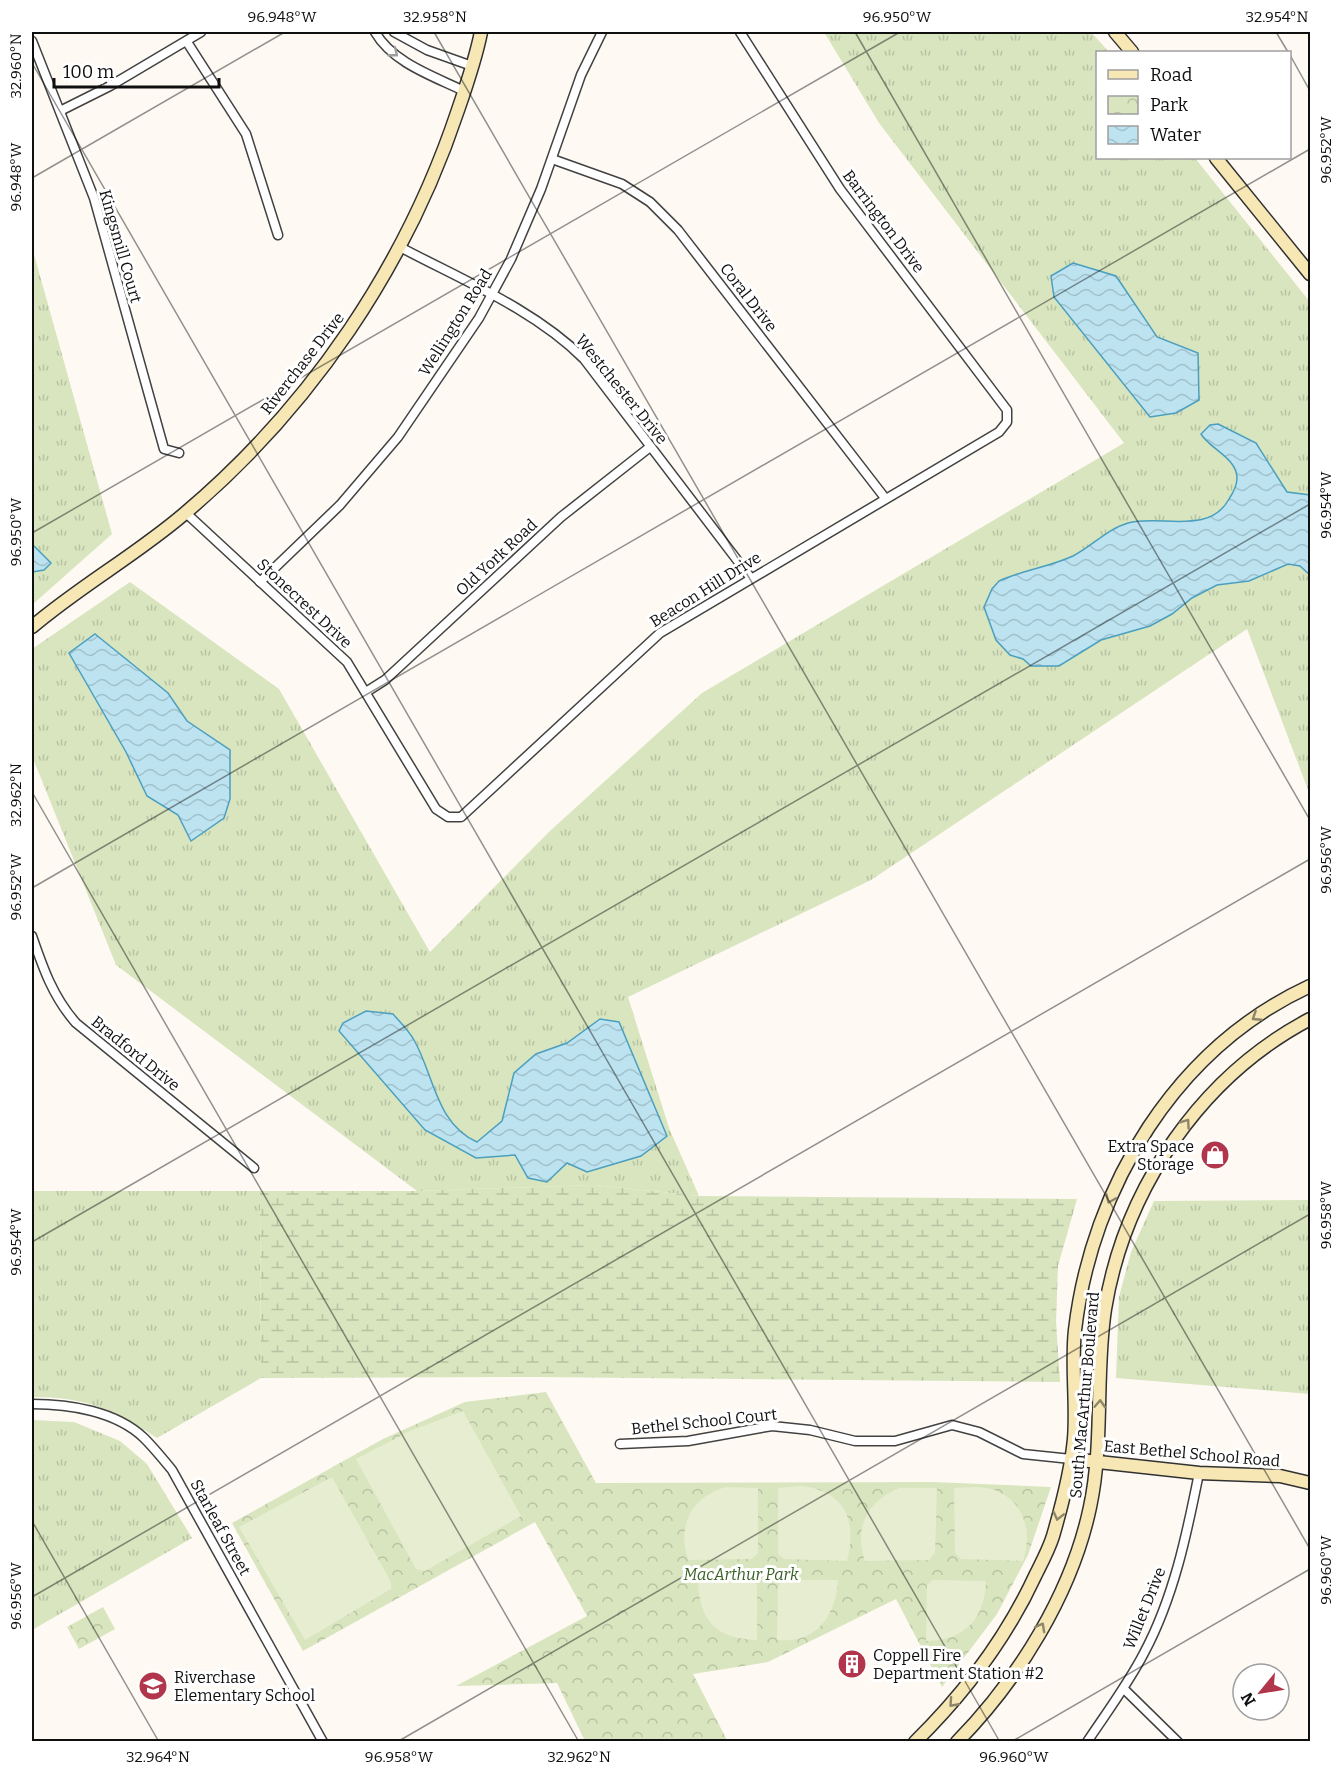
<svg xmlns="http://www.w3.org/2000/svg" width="1342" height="1773" viewBox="0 0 1342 1773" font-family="Bitter,serif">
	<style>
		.grass { fill: url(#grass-tufts) }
		.wetland { fill: url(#wetland-marsh) }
		.park { fill: url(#park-crowns) }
		.pitch { fill: #e7edd0 }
		.water { fill: url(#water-waves); stroke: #4b9fbf; stroke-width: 1.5 }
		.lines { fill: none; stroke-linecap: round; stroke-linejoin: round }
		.street-casing { stroke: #424242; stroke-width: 11 }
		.secondary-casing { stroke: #313131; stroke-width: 15 }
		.street { stroke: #fff; stroke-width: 8 }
		.secondary { stroke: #f6e7b5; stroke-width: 12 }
		.oneway { stroke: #9f9f9f }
		.oneway2 { stroke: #8e866a }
		.ticks { fill: none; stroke: #0f0f0f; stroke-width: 1.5; stroke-opacity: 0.45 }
		.labels { text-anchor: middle; stroke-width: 6; stroke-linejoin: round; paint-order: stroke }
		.street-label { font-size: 16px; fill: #0f0f0f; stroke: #fff }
		.poi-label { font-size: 16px; fill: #0f0f0f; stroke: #fff; text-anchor: start }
		.park-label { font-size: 16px; font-style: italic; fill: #396126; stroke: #fff }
		.neatline { fill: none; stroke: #0f0f0f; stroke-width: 2 }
		.ticks-label { font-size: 15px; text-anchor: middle; fill: #0f0f0f }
	</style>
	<defs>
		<pattern id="grass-tufts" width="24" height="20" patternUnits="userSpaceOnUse" patternTransform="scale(1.5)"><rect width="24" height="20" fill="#d8e5bf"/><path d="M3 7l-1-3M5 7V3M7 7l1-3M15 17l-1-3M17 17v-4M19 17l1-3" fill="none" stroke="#b8c3a3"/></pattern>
		<pattern id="wetland-marsh" width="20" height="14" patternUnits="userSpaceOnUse" patternTransform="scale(1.5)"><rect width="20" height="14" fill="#d8e5bf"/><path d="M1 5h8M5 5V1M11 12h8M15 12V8" fill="none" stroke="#b8c3a3"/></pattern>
		<pattern id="park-crowns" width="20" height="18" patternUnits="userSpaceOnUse" patternTransform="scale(1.5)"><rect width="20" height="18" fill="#d8e5bf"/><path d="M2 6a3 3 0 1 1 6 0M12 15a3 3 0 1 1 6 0" fill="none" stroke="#b8c3a3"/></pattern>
		<pattern id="water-waves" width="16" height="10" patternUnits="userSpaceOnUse" patternTransform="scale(1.5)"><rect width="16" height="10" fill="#bde3f0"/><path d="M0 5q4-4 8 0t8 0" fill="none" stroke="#a1c2cd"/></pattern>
	</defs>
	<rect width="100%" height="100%" fill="#fefaf3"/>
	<!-- grass -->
	<g class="grass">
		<polygon points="824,32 1091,32 1109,52 1098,52 1098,158 1195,158 1310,302 1310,795 1247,629 871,880 628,997 669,1128 699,1196 594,1185 417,1191 116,965 32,756 32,649 130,582 279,689 430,952 551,830 702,693 1124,443 879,123"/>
		<polygon points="32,247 112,534 32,605"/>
		<path d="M 32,1191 L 260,1191 L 261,1378 L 157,1438 C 112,1409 86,1397 32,1397 Z"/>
		<polygon points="1310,1200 1310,1394 1116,1378 1119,1297 1131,1252 1154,1201"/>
		<polygon points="32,1420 74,1422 120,1441 147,1464 192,1538 32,1630"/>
	</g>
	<!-- wetland -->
	<polygon class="wetland" points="594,1185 699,1196 1077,1199 1058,1266 1056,1322 1060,1382 537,1377 261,1378 260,1191 417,1191"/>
	<!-- park -->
	<g class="park">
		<polygon points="546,1392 596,1483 933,1482 1051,1487 1028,1555 997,1614 942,1687 896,1599 768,1662 693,1674 728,1742 585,1741 557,1683 456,1686 587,1616 535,1522 303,1651 232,1523 383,1439 465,1402"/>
		<polygon points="103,1607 115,1629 79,1649 67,1627"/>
	</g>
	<!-- pitch -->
	<g class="pitch">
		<polygon points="463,1411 521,1516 425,1571 416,1569 356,1459 410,1431"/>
		<polygon points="332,1477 391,1582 391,1589 305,1640 239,1527"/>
		<path d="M 801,1486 C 846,1491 857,1521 847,1561 L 784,1559 L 778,1554 L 778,1488 Z"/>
		<path d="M 726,1487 L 758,1488 L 758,1553 L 752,1559 L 688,1560 C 677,1525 691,1497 726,1487 Z"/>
		<path d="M 975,1487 C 1016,1487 1036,1523 1023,1561 L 961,1559 L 955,1553 L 954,1488 Z"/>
		<path d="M 899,1488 L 937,1488 L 935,1553 L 929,1560 L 865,1561 C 853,1527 868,1501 899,1488 Z"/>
		<path d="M 752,1579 L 757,1585 L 757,1640 C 716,1639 699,1621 698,1580 Z"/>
		<path d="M 784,1580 L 838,1580 C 836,1616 816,1644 777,1640 L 778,1586 Z"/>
		<path d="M 933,1580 L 986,1581 C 985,1619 964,1641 926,1641 L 927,1585 Z"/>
	</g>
	<!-- water -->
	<g class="water">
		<polygon points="1073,263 1116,276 1157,337 1198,353 1199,400 1176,413 1150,417 1054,297 1051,276"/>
		<path d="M 1218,424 L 1256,443 L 1287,492 L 1310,495 L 1310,575 L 1300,566 L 1288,564 L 1249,581 L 1217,585 L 1192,598 L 1172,614 L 1150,626 L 1101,640 L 1059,666 L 1031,666 L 1023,659 L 1010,655 L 996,640 L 984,607 L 992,589 L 999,581 C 1023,570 1049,567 1073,556 C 1091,547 1107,529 1128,523 C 1160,514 1209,536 1229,499 C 1233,493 1237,486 1237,478 C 1237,458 1210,449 1201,434 L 1210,425 Z"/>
		<polygon points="32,544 51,563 44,570 32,572"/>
		<polygon points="95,634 168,693 187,721 230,750 230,799 224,818 191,841 178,815 147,796 126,752 69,653"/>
		<path d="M 366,1011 L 393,1014 C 400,1022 409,1031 414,1040 C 434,1075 436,1124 477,1142 L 502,1121 L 514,1073 L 536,1054 L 567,1043 L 600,1019 L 619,1022 L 667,1136 L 641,1156 L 587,1172 L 567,1163 L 547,1182 L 528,1178 L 515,1155 L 476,1158 L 425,1130 L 339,1031 L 343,1023 Z"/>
	</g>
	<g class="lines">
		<!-- street casing -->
		<g class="street-casing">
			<g id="street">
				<path d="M 375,32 C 393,63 433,76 464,91"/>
				<polyline points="394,32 427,50 472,66"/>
				<polyline points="32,41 94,198 164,449 179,453"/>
				<polyline points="187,42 246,134 278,235"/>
				<polyline points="60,111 110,86 201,32"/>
				<polyline points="552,159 622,184 650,202 678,230 885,498"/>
				<path d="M 400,247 C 462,280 534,309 584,359 L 750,577"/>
				<polyline points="186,513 347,662 436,809 448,817 461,817 660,633 999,432 1007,422 1007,410 840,189 740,32"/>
				<polyline points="260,582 340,505 398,437 479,318 511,259 541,189 581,75 602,32"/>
				<polyline points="366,692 385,680 561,517 650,447"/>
				<path d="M 32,936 C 43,968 53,997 76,1023 L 254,1168"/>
				<path d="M 32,1404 C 69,1404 116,1411 144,1438 C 154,1448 163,1459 172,1470 L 323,1742"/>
				<polyline points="620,1444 688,1441 772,1426 810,1430 855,1441 895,1441 952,1425 979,1432 1023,1454 1071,1459"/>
				<polyline points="1124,1689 1178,1742"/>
				<path d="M 1087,1742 C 1107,1712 1128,1684 1144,1653 C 1174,1597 1187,1533 1199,1473"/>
			</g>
		</g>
		<!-- secondary casing -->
		<g class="secondary-casing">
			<g id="secondary">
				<polyline points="1115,32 1132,52"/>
				<polyline points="1216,158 1310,274"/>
				<path d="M 32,627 C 80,586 136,555 184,514 C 311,407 406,266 458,110 C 467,84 476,58 481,32"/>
				<polyline points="1071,1459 1199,1473 1280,1476 1310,1483"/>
				<path d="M 915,1742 C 966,1692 1006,1639 1036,1574 C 1042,1562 1049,1549 1053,1536 C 1062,1505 1071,1471 1074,1439 C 1077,1403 1071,1366 1075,1330 C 1092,1186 1176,1048 1310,986"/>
				<path d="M 957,1742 C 1018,1680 1072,1593 1090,1507 C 1104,1442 1095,1374 1105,1309 C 1125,1187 1202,1076 1310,1019"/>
			</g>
		</g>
		<!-- street -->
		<use href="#street" class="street"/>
		<!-- secondary -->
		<use href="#secondary" class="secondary"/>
	</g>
	<!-- one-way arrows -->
	<defs><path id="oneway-chevron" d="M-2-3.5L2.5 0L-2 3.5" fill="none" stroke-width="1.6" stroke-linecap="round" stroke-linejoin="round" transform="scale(1.5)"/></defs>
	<use class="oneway" href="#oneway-chevron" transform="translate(394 53) rotate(38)"/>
	<g class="oneway2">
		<use href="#oneway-chevron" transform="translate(1256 1017) rotate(147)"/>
		<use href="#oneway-chevron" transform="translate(1186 1123) rotate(-55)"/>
		<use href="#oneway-chevron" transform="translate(1110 1199) rotate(113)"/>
		<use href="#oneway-chevron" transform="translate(1100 1404) rotate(-87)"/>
		<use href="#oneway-chevron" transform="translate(1058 1516) rotate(104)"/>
		<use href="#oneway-chevron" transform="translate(1041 1627) rotate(-61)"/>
		<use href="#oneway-chevron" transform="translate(953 1703) rotate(132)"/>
	</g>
	<!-- ticks -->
	<path class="ticks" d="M 434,32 L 1310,1549M 855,32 L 1310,820M 1276,32 L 1288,52M 1290,55 L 1310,91M 32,63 L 1000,1742M 32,178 L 285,32M 32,533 L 900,32M 32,792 L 579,1742M 32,888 L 1310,149M 32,1242 L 1310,504M 32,1521 L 159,1742M 32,1597 L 1310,859M 397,1742 L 1310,1214M 1011,1742 L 1310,1569"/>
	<!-- icons -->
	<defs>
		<g id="shop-disc" transform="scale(1.5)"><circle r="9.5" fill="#b1364b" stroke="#fff"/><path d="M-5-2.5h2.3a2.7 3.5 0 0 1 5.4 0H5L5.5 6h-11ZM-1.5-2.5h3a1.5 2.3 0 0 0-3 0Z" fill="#fff"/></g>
		<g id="building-disc" transform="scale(1.5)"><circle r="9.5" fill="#b1364b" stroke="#fff"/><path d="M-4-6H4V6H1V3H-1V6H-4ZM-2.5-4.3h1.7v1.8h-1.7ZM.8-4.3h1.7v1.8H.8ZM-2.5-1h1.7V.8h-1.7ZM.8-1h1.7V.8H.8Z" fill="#fff"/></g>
		<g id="school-disc" transform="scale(1.5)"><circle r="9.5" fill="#b1364b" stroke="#fff"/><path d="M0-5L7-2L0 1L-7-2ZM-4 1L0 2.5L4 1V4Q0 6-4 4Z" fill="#fff"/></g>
	</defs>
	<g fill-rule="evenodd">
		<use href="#shop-disc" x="1215" y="1155"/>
		<use href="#building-disc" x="852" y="1664"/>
		<use href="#school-disc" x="153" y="1686"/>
	</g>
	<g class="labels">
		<!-- street labels -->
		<g class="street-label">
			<text transform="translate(884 221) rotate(53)" y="6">Barrington Drive</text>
			<text transform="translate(121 246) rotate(74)" y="6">Kingsmill Court</text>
			<text transform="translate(749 297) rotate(52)" y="6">Coral Drive</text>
			<text transform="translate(455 322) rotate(-58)" y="6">Wellington Road</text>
			<text transform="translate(302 363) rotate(-52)" y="6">Riverchase Drive</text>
			<text transform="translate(622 389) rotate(51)" y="6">Westchester Drive</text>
			<text transform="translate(496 557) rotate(-43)" y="6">Old York Road</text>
			<text transform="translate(705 589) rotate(-32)" y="6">Beacon Hill Drive</text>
			<text transform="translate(305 603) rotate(43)" y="6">Stonecrest Drive</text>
			<text transform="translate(136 1053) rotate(39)" y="6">Bradford Drive</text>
			<text transform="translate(1084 1395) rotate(-85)" y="6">South MacArthur Boulevard</text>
			<text transform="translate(704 1421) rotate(-6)" y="6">Bethel School Court</text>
			<text transform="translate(1192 1453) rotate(5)" y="6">East Bethel School Road</text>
			<text transform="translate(221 1527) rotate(61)" y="6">Starleaf Street</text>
			<text transform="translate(1144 1608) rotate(-68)" y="6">Willet Drive</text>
		</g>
		<!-- poi labels -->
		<g class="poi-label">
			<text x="1194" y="1152" text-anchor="end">Extra Space<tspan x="1194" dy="18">Storage</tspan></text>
			<text x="873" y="1661">Coppell Fire<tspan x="873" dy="18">Department Station #2</tspan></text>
			<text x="174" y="1683">Riverchase<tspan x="174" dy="18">Elementary School</tspan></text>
		</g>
		<!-- park labels -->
		<g class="park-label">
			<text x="741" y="1580">MacArthur Park</text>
		</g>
	</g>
	<!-- border -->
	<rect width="1342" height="1773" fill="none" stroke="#ffffff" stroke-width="66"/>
	<!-- legend -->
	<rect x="1096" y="51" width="195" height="108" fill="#ffffff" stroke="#9f9f9f" stroke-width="1.5"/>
	<rect x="1108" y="70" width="30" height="9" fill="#f6e7b5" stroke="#9f9f9f" stroke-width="1.5"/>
	<text x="1150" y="81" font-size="18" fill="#0f0f0f">Road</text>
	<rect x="1108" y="96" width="30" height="18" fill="url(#park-crowns)" stroke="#9f9f9f" stroke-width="1.5"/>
	<text x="1150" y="111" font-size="18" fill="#0f0f0f">Park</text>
	<rect x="1108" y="126" width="30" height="18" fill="url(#water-waves)" stroke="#9f9f9f" stroke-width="1.5"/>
	<text x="1150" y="141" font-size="18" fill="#0f0f0f">Water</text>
	<!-- north arrow -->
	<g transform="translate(1261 1692) rotate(240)"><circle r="28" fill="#ffffff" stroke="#9f9f9f" stroke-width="1.5"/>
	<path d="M0-4.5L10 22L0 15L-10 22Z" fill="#b1364b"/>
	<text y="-9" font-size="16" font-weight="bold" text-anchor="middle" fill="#0f0f0f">N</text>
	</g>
	<!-- scale -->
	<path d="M54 78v9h165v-9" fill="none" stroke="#0f0f0f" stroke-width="3"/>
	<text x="63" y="78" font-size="18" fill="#0f0f0f" stroke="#ffffff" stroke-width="4.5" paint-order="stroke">100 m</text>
	<rect x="33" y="33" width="1276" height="1707" class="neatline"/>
	<g class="ticks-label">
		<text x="282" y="22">96.948°W</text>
		<text x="435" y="22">32.958°N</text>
		<text x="897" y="22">96.950°W</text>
		<text x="1277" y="22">32.954°N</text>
		<text transform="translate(16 66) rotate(-90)" y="5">32.960°N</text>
		<text transform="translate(1326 150) rotate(-90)" y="5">96.952°W</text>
		<text transform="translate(16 177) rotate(-90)" y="5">96.948°W</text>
		<text transform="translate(1326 505) rotate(-90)" y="5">96.954°W</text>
		<text transform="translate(16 532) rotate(-90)" y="5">96.950°W</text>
		<text transform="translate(16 795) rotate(-90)" y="5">32.962°N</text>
		<text transform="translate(1326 860) rotate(-90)" y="5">96.956°W</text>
		<text transform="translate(16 887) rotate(-90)" y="5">96.952°W</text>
		<text transform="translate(1326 1215) rotate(-90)" y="5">96.958°W</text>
		<text transform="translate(16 1242) rotate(-90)" y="5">96.954°W</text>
		<text transform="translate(1326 1570) rotate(-90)" y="5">96.960°W</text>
		<text transform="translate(16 1596) rotate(-90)" y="5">96.956°W</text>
		<text x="158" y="1762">32.964°N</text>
		<text x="399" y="1762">96.958°W</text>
		<text x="579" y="1762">32.962°N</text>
		<text x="1014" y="1762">96.960°W</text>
	</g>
</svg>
